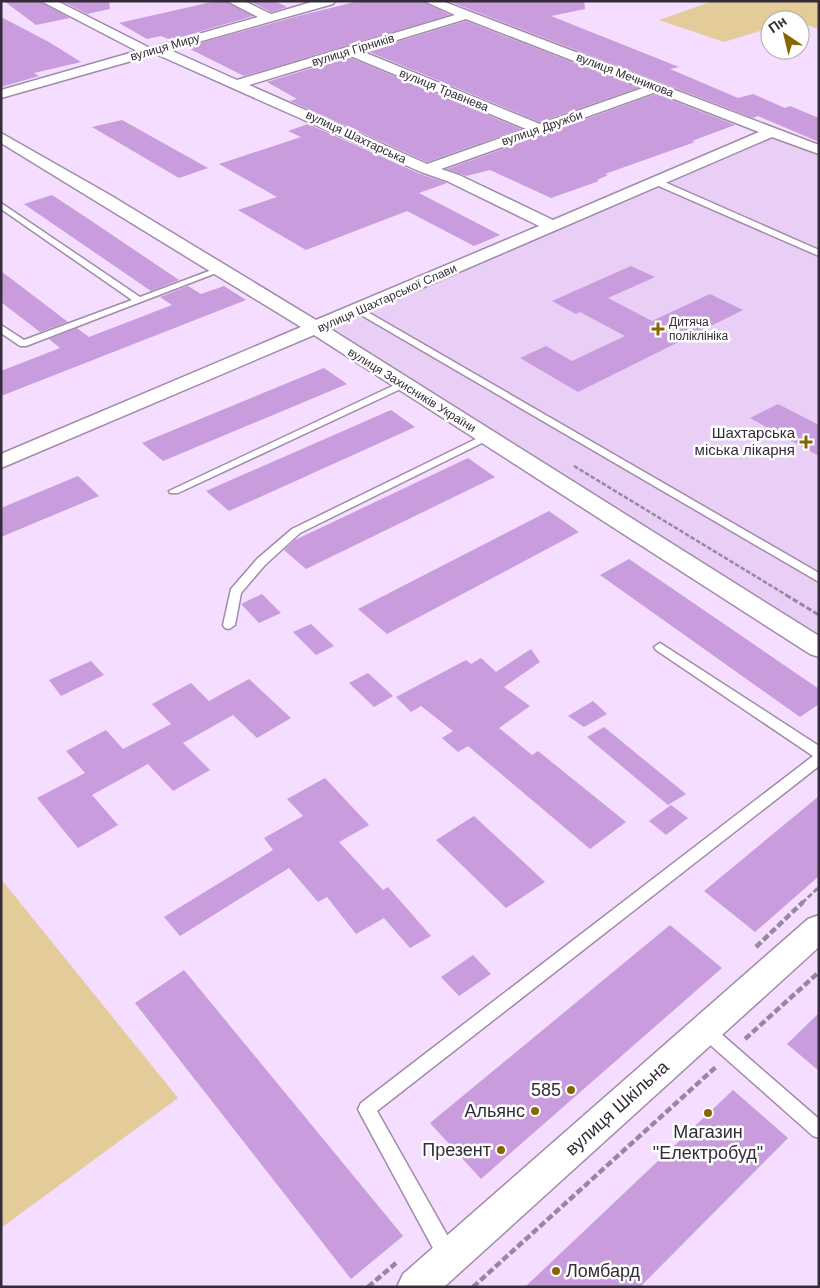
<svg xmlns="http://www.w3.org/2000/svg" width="820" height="1288" viewBox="0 0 820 1288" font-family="Arial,sans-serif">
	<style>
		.built { fill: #e9cff6 }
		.green { fill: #e3cc9a }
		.building { fill: #c89cdd }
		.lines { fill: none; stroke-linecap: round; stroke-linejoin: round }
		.service-casing { stroke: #a08ba9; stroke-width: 3 }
		.minor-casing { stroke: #a08ba9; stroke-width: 3 }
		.path-far2 { stroke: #98889f; stroke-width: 2.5; stroke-dasharray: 4.5 2; stroke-linecap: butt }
		.path-far1 { stroke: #98889f; stroke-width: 3; stroke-dasharray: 5.5 2.5; stroke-linecap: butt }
		.path { stroke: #98889f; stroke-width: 4.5; stroke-dasharray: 7 3; stroke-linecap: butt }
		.service { fill: #fff; fill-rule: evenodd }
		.minor { fill: #fff; fill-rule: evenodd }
		.poi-dot { fill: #876602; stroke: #fff; stroke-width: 2 }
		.labels { text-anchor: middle; stroke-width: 5; stroke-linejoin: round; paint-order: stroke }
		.far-street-label { font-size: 12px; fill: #342c38; stroke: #fff }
		.far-poi-label { font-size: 12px; fill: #342c38; stroke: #fff; text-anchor: start }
		.poi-label { font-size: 15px; fill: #342c38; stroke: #fff; text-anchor: end }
		.near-poi-label { font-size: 18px; fill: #342c38; stroke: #fff; text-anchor: end }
		.near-street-label { font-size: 18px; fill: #342c38; stroke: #fff }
	</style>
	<rect width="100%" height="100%" fill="#f4ddfe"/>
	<!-- built -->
	<polygon class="built" points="767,139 788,141 819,153 819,636 328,329 757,141"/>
	<!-- green -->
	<g class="green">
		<polygon points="713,1 819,1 819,29 800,23 800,20 770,20 770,28 724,42 659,20"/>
		<polygon points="1,879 178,1098 1,1228"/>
	</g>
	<!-- building -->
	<g class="building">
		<polygon points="4,1 39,1 70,18 36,25"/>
		<polygon points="62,1 109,1 110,9 87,14"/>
		<polygon points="216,1 225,1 253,16 171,40 161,36 147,39 119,23"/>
		<polygon points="249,1 275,1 287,7 271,12"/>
		<polygon points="359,1 422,1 450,15 244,76 186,47 302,15"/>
		<polygon points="448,1 584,1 585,9 551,16 679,67 670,69 738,98 753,94 785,108 790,106 819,118 819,142 758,116 753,118"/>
		<polygon points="1,17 49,42 81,62 34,73 39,76 1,87"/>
		<polygon points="466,21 638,88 540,122 367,51"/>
		<polygon points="348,57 521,129 427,162 290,101 297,99 267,82"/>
		<polygon points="656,94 735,125 692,141 695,142 605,174 608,175 597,180 599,181 551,198 490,170 466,176 447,169"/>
		<polygon points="122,120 208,168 179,178 92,127"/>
		<polygon points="308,124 420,174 447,183 419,193 500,235 474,246 407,211 306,250 238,210 277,197 219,164 301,137 288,131"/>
		<polygon points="52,195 84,216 179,280 151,291 24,204"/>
		<polygon points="631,266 655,277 608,298 652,321 710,294 743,310 578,392 520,358 546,346 572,361 625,336 580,312 576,314 552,301"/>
		<polygon points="1,271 68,322 40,332 1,302"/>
		<polygon points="188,286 201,294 224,286 246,300 1,396 1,371 60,348 49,339 77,328 89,337 172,305 160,297"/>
		<polygon points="324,368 347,384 163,461 142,443"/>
		<polygon points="778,404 819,425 819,456 750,418"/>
		<polygon points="391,410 415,427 229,511 206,491"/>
		<polygon points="468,458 495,477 306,569 284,550 295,540"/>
		<polygon points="78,476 99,496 1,537 1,508"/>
		<polygon points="549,511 579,532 387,634 358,609"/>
		<polygon points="629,559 819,689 819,704 800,717 600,575"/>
		<polygon points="262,594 281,613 259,623 241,604"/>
		<polygon points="311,624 334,646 316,655 293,632"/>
		<polygon points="531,649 540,662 504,687 530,706 499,728 532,755 538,751 626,822 590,849 468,746 458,752 442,738 453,731 421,706 411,712 396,697 466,660 471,664 481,658 496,672"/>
		<polygon points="91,661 104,675 61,696 49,680"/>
		<polygon points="368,673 393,696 374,707 349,683"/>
		<polygon points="249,679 291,718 257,738 233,715 183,743 210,770 173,791 148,764 92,795 118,825 78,848 37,798 85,773 66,751 106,730 123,749 171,724 152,704 191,683 209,701"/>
		<polygon points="593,701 607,714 584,727 568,716"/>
		<polygon points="604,727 686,794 668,805 587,737"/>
		<polygon points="325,778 369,825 339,842 383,890 388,887 431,936 410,948 384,918 356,934 327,897 318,902 289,868 180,936 164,917 273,850 264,838 303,816 287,799"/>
		<polygon points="819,796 819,876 755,932 704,891"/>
		<polygon points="671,805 688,818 666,835 649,821"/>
		<polygon points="474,816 545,882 506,908 436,840"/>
		<polygon points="670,925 722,968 481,1179 430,1123"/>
		<polygon points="473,955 491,974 459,996 441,977"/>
		<polygon points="184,970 403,1236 351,1279 135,1003"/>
		<polygon points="819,1013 819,1071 787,1044"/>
		<polygon points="733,1090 788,1138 640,1287 525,1287"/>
	</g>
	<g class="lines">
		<!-- service casing -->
		<g class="service-casing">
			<g id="service">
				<polygon points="654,180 660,180 819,250 819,256 654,184"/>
				<polygon points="1,203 140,297 217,268 224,270 26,346 20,346 1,333 1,325 24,340 132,300 1,209"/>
				<polygon points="359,307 819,573 819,582 356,312 356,308"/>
				<polygon points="403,381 408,384 407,386 178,493 170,493 169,491"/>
				<polygon points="486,434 491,437 490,439 300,533 265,565 241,593 235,625 229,629 225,628 223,625 231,589 257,559 292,529"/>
				<polygon points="660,643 819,746 819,766 377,1111 455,1249 457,1256 455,1263 448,1265 441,1263 361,1115 358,1109 361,1103 813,756 656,650 654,647"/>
				<polygon points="705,1023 711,1025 819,1119 819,1138 813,1136 699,1035 697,1030 699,1025"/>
			</g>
		</g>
		<!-- minor casing -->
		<g class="minor-casing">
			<g id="minor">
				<path d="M 41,1 L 57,1 L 150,48 L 258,17 L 227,1 L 244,1 L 271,14 L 315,1 L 335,1 L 333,4 L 170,50 L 237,80 L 455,15 L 424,1 L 442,1 L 819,145 L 819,154 L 772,137 L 329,328 L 819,636 L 819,657 L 810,654 L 314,335 L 1,468 L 1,454 L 301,327 L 1,143 L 1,133 L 110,195 L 316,320 L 539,226 L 447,181 L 421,172 L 156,54 L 1,98 L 1,90 L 137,51 ZM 466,19 L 643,88 L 540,124 L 361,51 ZM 348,55 L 526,129 L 427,164 L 249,85 ZM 656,92 L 759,132 L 553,220 L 459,175 L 441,169 Z"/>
				<polygon points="819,915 819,947 444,1287 397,1287 403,1274 808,919"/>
			</g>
		</g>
		<!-- path-far2 -->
		<polyline class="path-far2" points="574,466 788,596"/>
		<!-- path-far1 -->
		<g class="path-far1">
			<polyline points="786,595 819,615"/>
			<polyline points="802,903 819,887"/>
		</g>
		<!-- path -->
		<g class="path">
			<polyline points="756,947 803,902"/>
			<polyline points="745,1039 819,972"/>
			<polyline points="368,1287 396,1263"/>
			<polyline points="473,1287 717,1066"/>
		</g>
		<!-- service -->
		<use href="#service" class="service"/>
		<!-- minor -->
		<use href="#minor" class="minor"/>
	</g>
	<!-- markers -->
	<g class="poi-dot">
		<path d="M655.5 321.5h5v5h5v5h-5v5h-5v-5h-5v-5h5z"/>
		<path d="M803.5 434.5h5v5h5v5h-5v5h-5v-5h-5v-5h5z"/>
		<circle cx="571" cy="1090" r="5"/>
		<circle cx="535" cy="1111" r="5"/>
		<circle cx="708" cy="1113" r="5"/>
		<circle cx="501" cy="1150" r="5"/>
		<circle cx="556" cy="1271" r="5"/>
	</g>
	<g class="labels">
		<!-- far-street labels -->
		<g class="far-street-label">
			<text transform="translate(165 47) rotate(-16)" y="4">вулиця Миру</text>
			<text transform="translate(353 50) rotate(-17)" y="4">вулиця Гірників</text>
			<text transform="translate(625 75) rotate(21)" y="4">вулиця Мечникова</text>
			<text transform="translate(444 90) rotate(22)" y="4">вулиця Травнева</text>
			<text transform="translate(542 128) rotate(-19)" y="4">вулиця Дружби</text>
			<text transform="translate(356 137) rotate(25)" y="4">вулиця Шахтарська</text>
			<text transform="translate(387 298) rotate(-24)" y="4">вулиця Шахтарської Слави</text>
			<text transform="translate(412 390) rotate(32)" y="4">вулиця Захисників України</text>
		</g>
		<!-- far-poi labels -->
		<g class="far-poi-label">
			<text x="669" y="326">Дитяча<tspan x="669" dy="14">поліклініка</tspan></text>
		</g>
		<!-- poi labels -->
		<g class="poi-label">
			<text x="795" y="438">Шахтарська<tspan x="795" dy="17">міська лікарня</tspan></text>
		</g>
		<!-- near-poi labels -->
		<g class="near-poi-label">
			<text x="561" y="1096">585</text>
			<text x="525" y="1117">Альянс</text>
			<text x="708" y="1138" text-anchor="middle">Магазин<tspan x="708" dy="21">"Електробуд"</tspan></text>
			<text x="491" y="1156">Презент</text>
			<text x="566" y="1277" text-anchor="start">Ломбард</text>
		</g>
		<!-- near-street labels -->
		<g class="near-street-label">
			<text transform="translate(617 1108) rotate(-42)" y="6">вулиця Шкільна</text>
		</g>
	</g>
	<!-- border -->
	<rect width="820" height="1288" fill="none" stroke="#342c38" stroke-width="5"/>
	<!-- north arrow -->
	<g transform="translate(785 35) rotate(325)"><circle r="24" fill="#ffffff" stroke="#aeabaf"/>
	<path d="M0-4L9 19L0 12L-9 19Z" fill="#876602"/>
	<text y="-8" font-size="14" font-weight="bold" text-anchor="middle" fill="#342c38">Пн</text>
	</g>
</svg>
